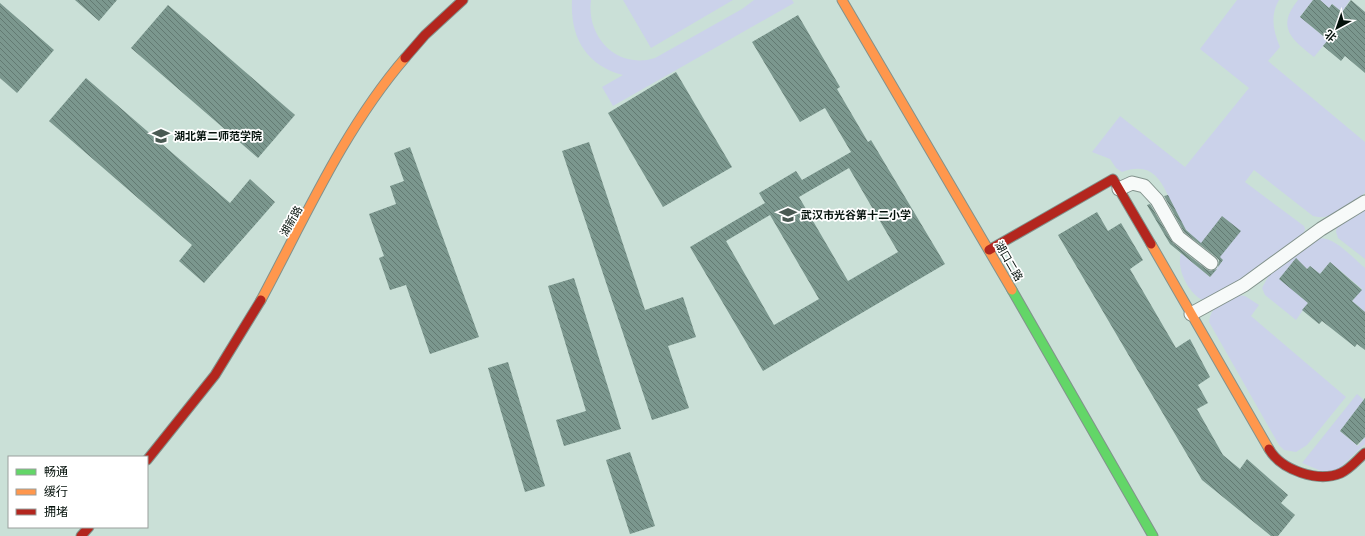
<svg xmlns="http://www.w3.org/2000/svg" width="1365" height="536" viewBox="0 0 1365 536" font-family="Overpass,'Noto Sans SC',sans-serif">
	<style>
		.green { fill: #cbd2ea }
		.building { fill: url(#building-back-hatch); fill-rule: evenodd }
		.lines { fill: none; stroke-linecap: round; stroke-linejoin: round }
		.street-casing { stroke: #82928c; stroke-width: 15 }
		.fast-casing { stroke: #82928c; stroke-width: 11 }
		.slow-casing { stroke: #82928c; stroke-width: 11 }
		.jam-casing { stroke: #82928c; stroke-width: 11 }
		.street { stroke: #f7faf9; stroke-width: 13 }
		.fast { stroke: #63d668; stroke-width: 9 }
		.slow { stroke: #ff974d; stroke-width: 9 }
		.jam { stroke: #b3261e; stroke-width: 9 }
		.labels { text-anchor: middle; stroke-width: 3.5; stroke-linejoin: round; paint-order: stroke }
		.poi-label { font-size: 11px; font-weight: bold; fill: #03100a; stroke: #fff; text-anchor: start }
		.street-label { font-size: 11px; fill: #03100a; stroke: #fff }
	</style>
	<defs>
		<pattern id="building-back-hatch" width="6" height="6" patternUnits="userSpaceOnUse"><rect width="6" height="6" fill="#7b978e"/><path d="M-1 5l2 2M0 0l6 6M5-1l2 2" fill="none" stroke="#637a72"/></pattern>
	</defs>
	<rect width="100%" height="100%" fill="#cae0d7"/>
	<!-- green -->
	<g class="green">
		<path d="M 572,0 L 591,0 C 586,37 617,70 655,58 L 742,9 L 754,0 L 792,0 L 794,3 L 613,106 L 602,87 L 623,75 C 586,66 570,37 572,0 Z"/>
		<polygon points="623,0 733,0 651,48"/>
		<path d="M 1237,0 L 1279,0 C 1270,15 1273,31 1280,47 L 1268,61 L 1365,142 L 1365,193 C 1350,203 1332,222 1313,216 L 1254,170 L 1245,182 L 1304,226 L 1305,229 L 1303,236 L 1241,281 L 1202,300 C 1188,292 1176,269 1181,253 L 1210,277 L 1223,260 C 1211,251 1197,242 1187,231 C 1166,208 1167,155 1122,172 L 1116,168 L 1110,159 L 1092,152 L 1120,116 L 1185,167 L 1249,88 L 1200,49 Z"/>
		<path d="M 1298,0 L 1313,0 L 1300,17 L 1328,40 L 1314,57 C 1291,39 1276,27 1298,0 Z"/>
		<polygon points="1320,0 1350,0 1342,12 1332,4 1329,8"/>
		<polygon points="1365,209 1365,259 1338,238 1336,232 1337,226"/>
		<path d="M 1320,238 C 1336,238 1353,258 1365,268 L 1365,312 L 1352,301 L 1362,289 L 1330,262 L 1320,274 L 1310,266 L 1307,269 L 1296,258 L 1280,279 L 1308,303 L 1296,320 L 1265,295 L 1262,288 L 1270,273 Z"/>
		<path d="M 1238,295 L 1245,296 L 1259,305 L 1251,316 L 1346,397 L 1307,445 L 1296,452 L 1284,450 L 1279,445 L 1209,322 C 1211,305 1224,302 1238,295 Z"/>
		<polygon points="1357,394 1364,400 1340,431 1358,446 1365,437 1365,444 1339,469 1326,473 1302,463"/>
	</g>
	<!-- building -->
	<g class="building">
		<polygon points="75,0 117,0 99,21"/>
		<polygon points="1313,0 1320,0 1329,8 1332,4 1342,12 1351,0 1365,12 1365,73 1345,56 1341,61 1323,46 1328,40 1300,17"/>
		<polygon points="0,3 54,50 17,93 0,78"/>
		<polygon points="168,5 295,115 258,158 131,48"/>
		<path d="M 798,15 L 840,87 L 837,89 L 868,142 L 871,140 L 945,264 L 763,371 L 690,247 L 765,203 L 759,193 L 796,171 L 802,180 L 851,152 L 825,108 L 800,122 L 752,42 ZM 849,168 L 898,252 L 848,281 L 799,197 ZM 770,215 L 819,299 L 774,325 L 726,241 Z"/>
		<polygon points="676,72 732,167 663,207 608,113"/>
		<polygon points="86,78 230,203 250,179 275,202 204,283 179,261 192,245 49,121"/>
		<polygon points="589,142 645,310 683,297 696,337 668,346 689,408 652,420 562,151"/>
		<polygon points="410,147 479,337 430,354 406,285 390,290 379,258 384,256 369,214 396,204 390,186 404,181 394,153"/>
		<polygon points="1168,195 1186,230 1201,243 1222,216 1241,231 1220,257 1223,260 1218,267 1219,260 1216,257 1184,232 1164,196"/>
		<polygon points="1150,204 1173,243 1206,269 1210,271 1217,269 1210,277 1170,244 1147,205"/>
		<polygon points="1097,212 1108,231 1121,223 1143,260 1130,269 1176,348 1190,339 1210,377 1198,385 1208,403 1197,409 1223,455 1240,469 1247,459 1288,495 1281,503 1295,515 1278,536 1271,536 1202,480 1058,235"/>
		<polygon points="1296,258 1307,269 1310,266 1320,274 1330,262 1362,290 1352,301 1365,312 1365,350 1357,344 1355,347 1322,321 1319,324 1302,310 1308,303 1279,279"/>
		<polygon points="574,278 621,429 564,446 556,420 586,411 548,286"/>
		<polygon points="508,362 545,486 525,492 488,368"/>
		<polygon points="1365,398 1365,437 1357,445 1340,431"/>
		<polygon points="630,452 655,526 630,534 606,460"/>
	</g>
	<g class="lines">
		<!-- street casing -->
		<g class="street-casing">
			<g id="street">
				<polyline points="1119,189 1132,183 1144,186 1157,200 1178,237 1211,263"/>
				<polyline points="1191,314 1244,285 1321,229 1365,202"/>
			</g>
		</g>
		<!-- fast casing -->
		<g class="fast-casing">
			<polyline id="fast" points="1012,290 1153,536"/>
		</g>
		<!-- slow casing -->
		<g class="slow-casing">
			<g id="slow">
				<polyline points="842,0 1012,290"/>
				<polyline points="1151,244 1269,449"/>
				<path d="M 261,300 C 305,218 344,129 405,58"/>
			</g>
		</g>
		<!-- jam casing -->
		<g class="jam-casing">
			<g id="jam">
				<polyline points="405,58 425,35 463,0"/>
				<polyline points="989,250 1113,179 1151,244"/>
				<path d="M 1269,449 C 1281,470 1318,483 1341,473 C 1350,469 1357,460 1365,453"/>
				<polyline points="147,460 215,375 261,300"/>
				<polyline points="81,536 89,527"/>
			</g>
		</g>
		<!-- street -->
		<use href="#street" class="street"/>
		<!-- fast -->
		<use href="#fast" class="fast"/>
		<!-- slow -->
		<use href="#slow" class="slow"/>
		<!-- jam -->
		<use href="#jam" class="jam"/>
	</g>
	<!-- icons -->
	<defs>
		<g id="university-bare" transform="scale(1.38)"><path d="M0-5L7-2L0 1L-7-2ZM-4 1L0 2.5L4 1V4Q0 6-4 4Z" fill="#495952" stroke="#fff" stroke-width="2.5" paint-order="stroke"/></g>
		<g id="school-bare" transform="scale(1.38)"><path d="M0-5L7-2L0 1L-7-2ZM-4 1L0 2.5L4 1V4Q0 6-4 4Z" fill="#495952" stroke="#fff" stroke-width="2.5" paint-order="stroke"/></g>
	</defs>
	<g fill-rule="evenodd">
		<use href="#university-bare" x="161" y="136"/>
		<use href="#school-bare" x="788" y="215"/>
	</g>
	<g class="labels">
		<!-- poi labels -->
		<g class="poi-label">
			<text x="174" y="140">湖北第二师范学院</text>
			<text x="801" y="219">武汉市光谷第十二小学</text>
		</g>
		<!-- street labels -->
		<g class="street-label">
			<text transform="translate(291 221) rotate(-61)" y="4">湖新路</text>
			<text transform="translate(1009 261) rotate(60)" y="4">湖口二路</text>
		</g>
	</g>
	<!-- legend -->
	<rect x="8" y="456" width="140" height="72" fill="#ffffff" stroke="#9a9f9d"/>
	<rect x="16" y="469" width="20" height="6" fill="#63d668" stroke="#9a9f9d"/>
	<text x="44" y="476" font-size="12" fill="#03100a">畅通</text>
	<rect x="16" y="489" width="20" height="6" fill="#ff974d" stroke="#9a9f9d"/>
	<text x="44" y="496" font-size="12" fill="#03100a">缓行</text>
	<rect x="16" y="509" width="20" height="6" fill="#b3261e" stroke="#9a9f9d"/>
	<text x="44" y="516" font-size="12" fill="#03100a">拥堵</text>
	<!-- north arrow -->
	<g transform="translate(1337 28) rotate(220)" stroke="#ffffff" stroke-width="3" paint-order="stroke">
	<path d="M0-3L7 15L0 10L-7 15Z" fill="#03100a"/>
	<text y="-6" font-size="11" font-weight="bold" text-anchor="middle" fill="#03100a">北</text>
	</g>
</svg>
